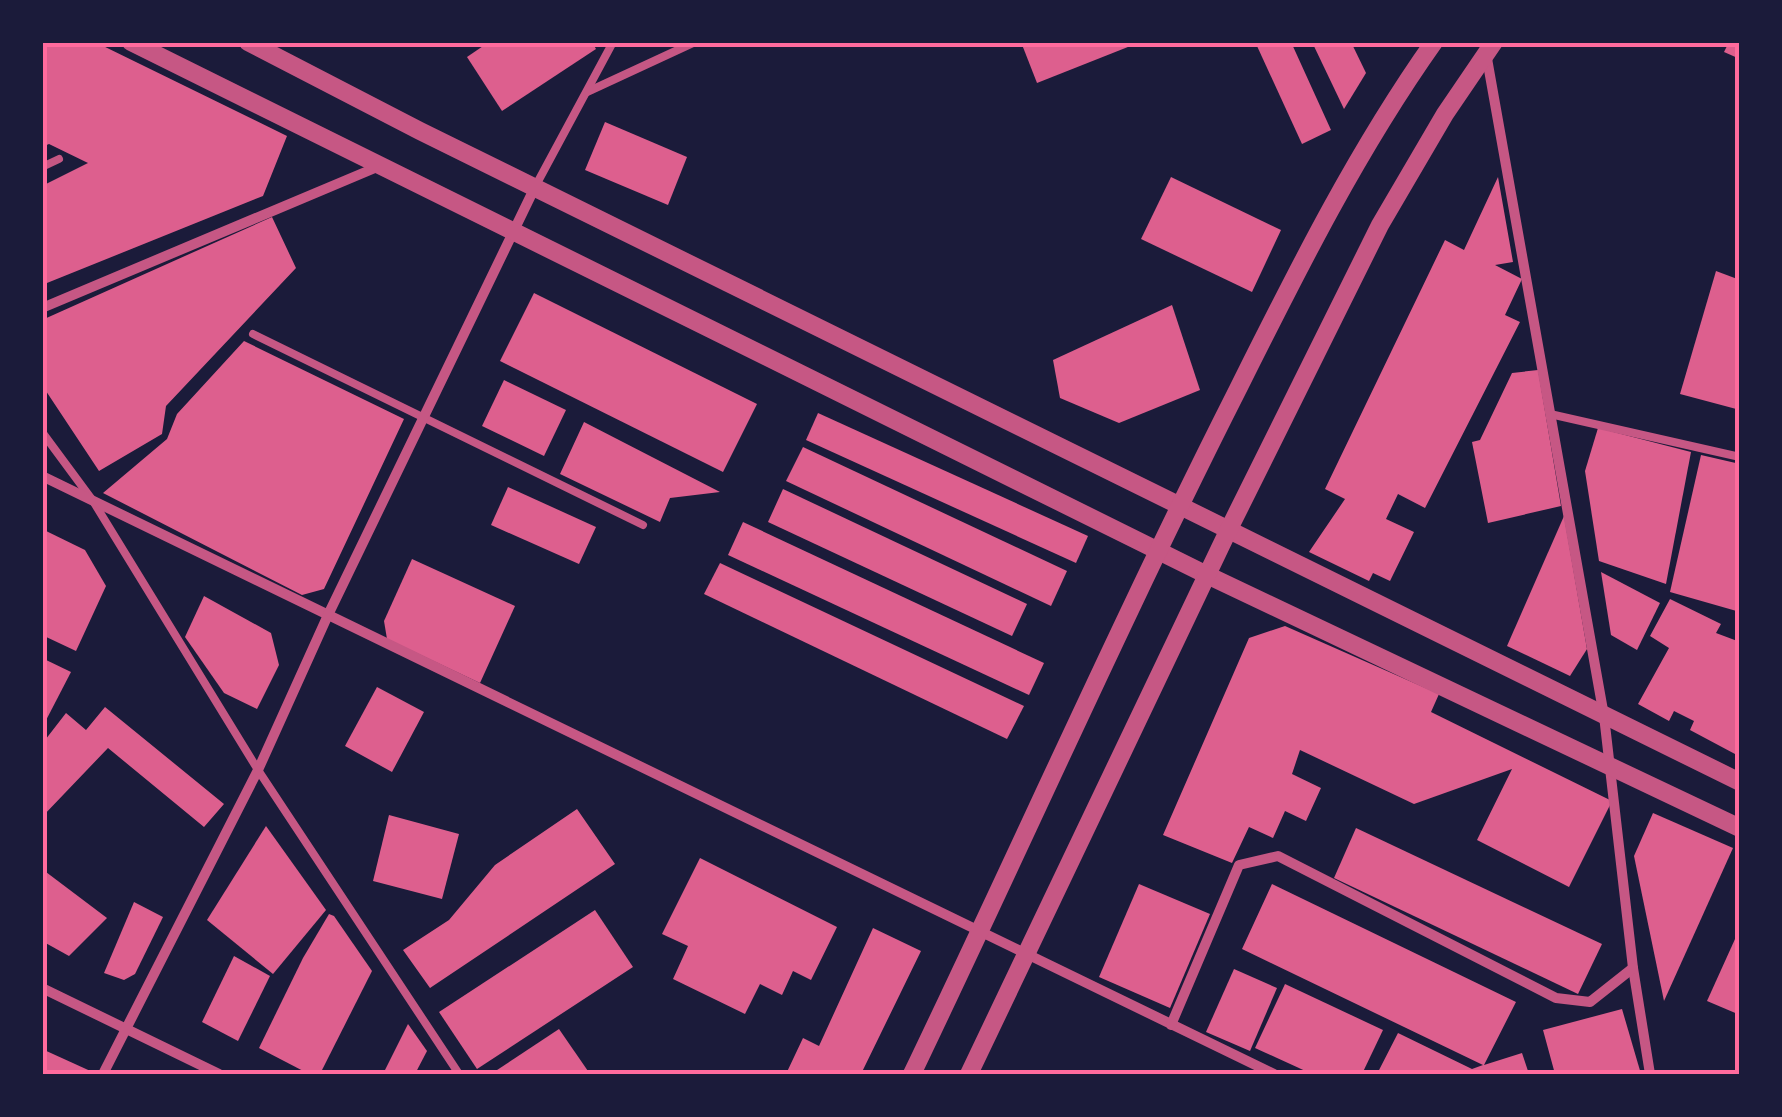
<svg xmlns="http://www.w3.org/2000/svg" width="1782" height="1117" viewBox="0 0 1782 1117" font-family="'Archivo Narrow',sans-serif">
	<style>
		.building { fill: #dd5f8e }
		.lines { fill: none; stroke-linecap: round; stroke-linejoin: round }
		.service { stroke: #c65784; stroke-width: 8 }
		.minor { stroke: #c65784; stroke-width: 10 }
		.tertiary { stroke: #c65784; stroke-width: 18 }
		.neatline { fill: none; stroke: #ff6b9d; stroke-width: 4 }
	</style>
	<rect width="100%" height="100%" fill="#1b1b3a"/>
	<!-- building -->
	<g class="building">
		<polygon points="42,42 95,42 287,136 263,196 42,285 42,186 88,163 49,144 42,147"/>
		<polygon points="489,42 592,42 596,49 502,111 467,57"/>
		<polygon points="1021,42 1138,42 1138,43 1037,83"/>
		<polygon points="1263,42 1291,42 1331,130 1302,144 1257,46"/>
		<polygon points="1312,42 1351,42 1366,73 1344,109"/>
		<polygon points="1729,42 1740,42 1740,59 1724,52"/>
		<polygon points="605,122 687,157 668,205 585,170"/>
		<polygon points="1171,177 1281,230 1252,292 1141,239"/>
		<polygon points="1498,177 1513,262 1495,265 1522,279 1505,315 1520,322 1425,508 1398,494 1386,519 1414,532 1390,581 1373,573 1369,581 1309,552 1345,499 1325,489 1445,240 1464,250"/>
		<polygon points="272,217 296,268 166,406 162,434 99,471 42,385 42,320"/>
		<polygon points="1716,271 1740,280 1740,410 1680,394"/>
		<polygon points="534,293 757,404 723,472 500,361"/>
		<polygon points="1172,305 1200,390 1119,423 1060,398 1053,360"/>
		<polygon points="244,341 404,419 324,589 302,595 103,493 167,439 177,414"/>
		<polygon points="1538,370 1561,506 1488,523 1472,442 1480,440 1512,373"/>
		<polygon points="504,380 566,410 544,456 482,426"/>
		<polygon points="818,413 1088,536 1076,563 806,440"/>
		<polygon points="584,422 720,492 670,498 660,522 560,474"/>
		<polygon points="1598,428 1691,452 1666,584 1599,561 1585,471"/>
		<polygon points="803,447 1067,571 1051,606 786,481"/>
		<polygon points="1701,455 1740,464 1740,612 1670,592"/>
		<polygon points="508,487 596,527 579,564 491,525"/>
		<polygon points="783,489 1027,604 1012,636 768,522"/>
		<polygon points="1564,516 1587,649 1570,676 1507,646"/>
		<polygon points="743,522 1044,663 1029,695 728,555"/>
		<polygon points="42,529 85,550 106,586 76,651 42,635"/>
		<polygon points="412,559 515,606 480,683 387,639 384,621"/>
		<polygon points="720,563 1024,706 1007,739 704,594"/>
		<polygon points="1601,572 1660,603 1637,650 1611,635"/>
		<polygon points="204,596 271,633 279,665 257,709 224,693 185,637"/>
		<polygon points="1670,599 1721,624 1716,633 1740,642 1740,745 1735,754 1690,730 1694,721 1674,711 1669,721 1638,704 1669,648 1650,636"/>
		<polygon points="1285,626 1439,694 1431,712 1612,801 1569,887 1477,840 1512,769 1414,804 1300,750 1292,774 1321,788 1306,821 1285,811 1273,838 1249,827 1232,863 1163,835 1249,638"/>
		<polygon points="42,658 71,672 42,728"/>
		<polygon points="377,687 424,712 392,772 345,746"/>
		<polygon points="105,707 224,804 204,827 108,748 42,817 42,744 66,713 86,730"/>
		<polygon points="577,809 615,864 430,988 403,950 449,920 495,865"/>
		<polygon points="1653,813 1733,848 1664,1001 1634,856"/>
		<polygon points="389,815 459,834 442,899 373,881"/>
		<polygon points="266,826 326,910 273,974 207,920"/>
		<polygon points="1356,828 1602,944 1578,994 1334,878"/>
		<polygon points="700,858 837,927 811,980 793,971 782,995 760,984 745,1014 673,979 688,946 662,934"/>
		<polygon points="42,869 107,918 69,956 42,941"/>
		<polygon points="1139,884 1210,914 1170,1008 1099,977"/>
		<polygon points="1272,884 1516,1002 1484,1065 1522,1053 1529,1074 1377,1074 1398,1033 1472,1069 1483,1065 1242,949"/>
		<polygon points="134,902 163,917 135,974 124,980 104,973"/>
		<polygon points="595,910 633,967 477,1069 439,1012"/>
		<polygon points="329,914 334,916 372,971 320,1074 309,1074 259,1048 303,958"/>
		<polygon points="873,928 921,951 861,1074 786,1074 803,1038 819,1046"/>
		<polygon points="1740,928 1740,1015 1707,1001"/>
		<polygon points="234,956 270,976 238,1041 202,1022"/>
		<polygon points="1234,969 1277,988 1250,1051 1206,1032"/>
		<polygon points="1285,984 1383,1030 1362,1074 1312,1074 1255,1048"/>
		<polygon points="1622,1009 1641,1074 1555,1074 1543,1030"/>
		<polygon points="408,1024 427,1051 415,1074 383,1074"/>
		<polygon points="559,1029 590,1074 491,1074"/>
		<polygon points="42,1049 97,1074 42,1074"/>
	</g>
	<g class="lines">
		<!-- service -->
		<g class="service">
			<polyline points="587,92 695,42"/>
			<polyline points="42,167 59,159"/>
			<polyline points="535,187 613,42"/>
			<polyline points="253,334 643,525"/>
			<polyline points="1550,414 1740,457"/>
			<polyline points="42,432 93,501 258,770 459,1074"/>
		</g>
		<!-- minor -->
		<g class="minor">
			<polyline points="1486,53 1604,716 1633,968 1650,1074"/>
			<polyline points="42,308 382,165"/>
			<polyline points="42,476 1274,1074"/>
			<polyline points="42,988 219,1074"/>
			<polyline points="1171,1025 1239,865 1278,856 1556,998 1590,1002 1633,968"/>
			<polyline points="103,1074 258,770 328,615 535,187"/>
		</g>
		<!-- tertiary -->
		<g class="tertiary">
			<polyline points="131,42 1207,575 1740,828"/>
			<polyline points="248,42 420,131 1740,782"/>
			<path d="M 912,1074 C 1021,847 1123,616 1237,391 C 1297,271 1356,152 1434,42"/>
			<polyline points="969,1074 1228,531 1380,225 1445,114 1494,42"/>
		</g>
	</g>
	<!-- border -->
	<rect width="1782" height="1117" fill="none" stroke="#1b1b3a" stroke-width="90"/>
	<rect x="45" y="45" width="1692" height="1027" class="neatline"/>
</svg>
